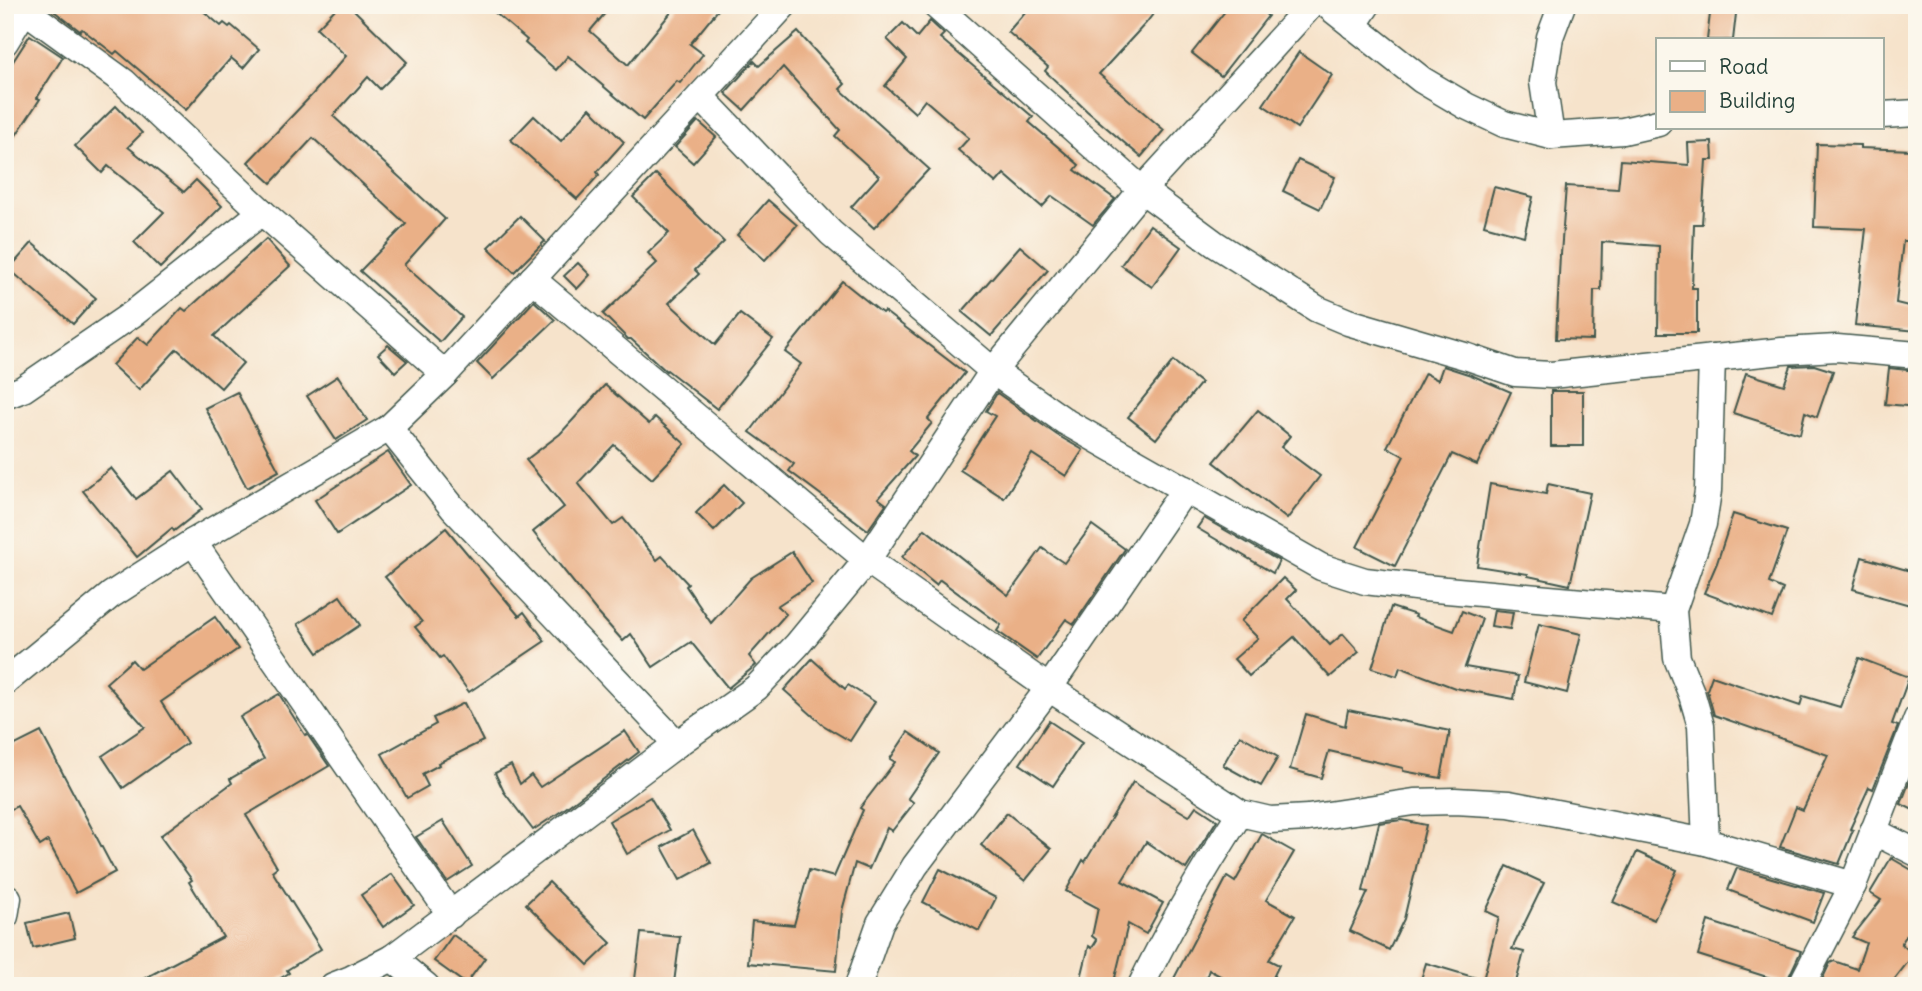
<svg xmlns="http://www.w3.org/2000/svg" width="1922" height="991" viewBox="0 0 1922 991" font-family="Delius,sans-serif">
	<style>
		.building { fill: #eab087 }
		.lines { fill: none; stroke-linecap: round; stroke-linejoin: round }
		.minor-casing { stroke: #3f564b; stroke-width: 29 }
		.minor { stroke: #fff; stroke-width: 26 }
	</style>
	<rect width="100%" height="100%" fill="#fbf7ec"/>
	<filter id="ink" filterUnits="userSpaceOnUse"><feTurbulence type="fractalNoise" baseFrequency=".0143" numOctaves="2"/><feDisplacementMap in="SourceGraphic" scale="14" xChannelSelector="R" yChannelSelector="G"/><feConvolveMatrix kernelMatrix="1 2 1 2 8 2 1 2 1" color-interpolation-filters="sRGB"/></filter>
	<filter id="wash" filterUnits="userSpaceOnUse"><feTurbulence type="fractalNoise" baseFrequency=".00686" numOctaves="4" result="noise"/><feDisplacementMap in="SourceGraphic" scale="28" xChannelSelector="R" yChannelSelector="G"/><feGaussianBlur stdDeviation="1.57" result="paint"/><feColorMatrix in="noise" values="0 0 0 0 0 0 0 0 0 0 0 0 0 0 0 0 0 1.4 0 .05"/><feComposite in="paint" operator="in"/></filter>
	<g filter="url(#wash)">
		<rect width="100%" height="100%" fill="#f6e3cb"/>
		<g id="blocks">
			<!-- building -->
			<g class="building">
				<polygon points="46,5 196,5 221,26 224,23 229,27 231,25 259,49 243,68 231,58 186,110 117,51 114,54 82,29 80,31"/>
				<polygon points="339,5 349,5 407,62 380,89 368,77 333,116 445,219 404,265 462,317 440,342 360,271 406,224 313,138 271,183 248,162 311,96 346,56 317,28"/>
				<polygon points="486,5 612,5 590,31 628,65 677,5 722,5 690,44 703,54 680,83 677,81 643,120 568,56 556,70 525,43 527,40"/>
				<polygon points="1031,5 1160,5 1146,23 1099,74 1164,130 1141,157 1087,111 1045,71 1048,67 1008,32"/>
				<polygon points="1230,5 1254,5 1268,16 1221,76 1192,53"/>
				<polygon points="1711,5 1737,5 1733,40 1707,40"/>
				<polygon points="930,21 944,34 940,38 1033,117 1029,122 1079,165 1075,170 1115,199 1093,225 1052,196 1042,207 1004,174 996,183 958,150 969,138 925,100 915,113 885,86 907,59 887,39 903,23 917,37"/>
				<polygon points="798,32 845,84 840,89 929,169 874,228 851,207 879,176 835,136 840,130 783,67 744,110 725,93 754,61 759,66"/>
				<polygon points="30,35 63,57 37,98 40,99 5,152 5,74"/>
				<polygon points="1299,52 1332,75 1297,128 1263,105"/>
				<polygon points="116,106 142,133 128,147 184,192 196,180 222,206 160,268 134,242 164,212 108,166 102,173 75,146"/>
				<polygon points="590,108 624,142 597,172 599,175 577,199 511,140 534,116 561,141"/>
				<polygon points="698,121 716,137 693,163 675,147"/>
				<polygon points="1712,142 1713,160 1706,160 1702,224 1694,224 1692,288 1697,288 1697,333 1658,333 1659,246 1602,242 1601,290 1594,290 1593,340 1556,339 1560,254 1561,254 1566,186 1618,189 1621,160 1689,165 1688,143"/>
				<polygon points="1817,144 1860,145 1860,148 1913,150 1911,241 1903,241 1896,303 1917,308 1917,331 1855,325 1866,229 1814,227"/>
				<polygon points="1298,160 1335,177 1320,209 1283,191"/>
				<polygon points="656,174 724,242 695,270 699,274 669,303 715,345 740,314 773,339 717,409 667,370 666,371 631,339 628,339 603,314 657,263 648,253 669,233 633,197"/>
				<polygon points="1494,187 1533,197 1524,236 1484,225"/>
				<polygon points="768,200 797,225 765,260 737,235"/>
				<polygon points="520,216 545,241 514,272 488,247"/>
				<polygon points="1150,225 1181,247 1152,287 1121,265"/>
				<polygon points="266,239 290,266 214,336 243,363 221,388 177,349 139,390 112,365 138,337 148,345 182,308 186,311"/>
				<polygon points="32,243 96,298 73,324 9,269"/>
				<polygon points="1020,246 1048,270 991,336 962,312"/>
				<polygon points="578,263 590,275 577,289 564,276"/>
				<polygon points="842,281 882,313 884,311 965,373 928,419 932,423 909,451 915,456 878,498 886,504 868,530 789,471 794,464 750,432 801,364 785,352"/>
				<polygon points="534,301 555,320 493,379 477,363"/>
				<polygon points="388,345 407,361 395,372 378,354"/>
				<polygon points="1173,361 1201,383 1156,439 1128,417"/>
				<polygon points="1814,365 1833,371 1817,417 1805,412 1800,434 1733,413 1746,373 1784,385 1791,366"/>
				<polygon points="1443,366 1471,375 1511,392 1477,465 1452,454 1395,566 1357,547 1404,456 1387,447 1425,373 1438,380"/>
				<polygon points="1889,368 1917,371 1917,407 1885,404"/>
				<polygon points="338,376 367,420 336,440 307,396"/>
				<polygon points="605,385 649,424 655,417 685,444 652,479 614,445 578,483 613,525 623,518 657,560 662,556 688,584 686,586 711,623 751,578 792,552 812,583 777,606 786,614 749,656 756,665 728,688 691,642 653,667 631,634 623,641 598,613 533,532 564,507 526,460 560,434"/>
				<rect x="1551" y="391" width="32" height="55"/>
				<polygon points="237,392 279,471 247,488 205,408"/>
				<polygon points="997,393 1057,435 1083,450 1066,476 1032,454 1004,498 960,470 995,416 986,411"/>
				<polygon points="1258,410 1290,436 1281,447 1320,476 1287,519 1214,462"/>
				<polygon points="388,452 411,485 337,534 315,500"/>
				<polygon points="111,468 136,499 173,471 202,509 174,531 172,528 137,557 83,491"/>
				<polygon points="1490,484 1546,494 1548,484 1590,493 1570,585 1528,576 1528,574 1477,566"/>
				<polygon points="724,485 742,503 714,531 696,513"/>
				<polygon points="1733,514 1787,531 1769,583 1783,589 1772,618 1704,593 1717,563"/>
				<polygon points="1204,518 1279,561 1273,573 1197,528"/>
				<polygon points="1092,525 1125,549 1074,624 1066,619 1037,659 997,631 1001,625 940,580 936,585 902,557 925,529 1008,595 1042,548 1064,563"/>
				<polygon points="446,528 519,616 524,612 545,641 469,692 443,656 440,658 415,627 422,622 385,577"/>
				<polygon points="1862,557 1917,573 1917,607 1853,589"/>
				<polygon points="1283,578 1296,590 1287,599 1330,645 1343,634 1359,652 1330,677 1294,637 1249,676 1234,659 1258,638 1241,621"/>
				<polygon points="340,596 360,625 318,653 298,624"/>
				<polygon points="1391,607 1416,615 1415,617 1454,631 1462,611 1482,619 1465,667 1518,676 1514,699 1455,688 1400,667 1397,676 1372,668"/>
				<polygon points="1494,610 1513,612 1510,629 1491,626"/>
				<polygon points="215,617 238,649 161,702 187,743 123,788 102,756 145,727 106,683 132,660 140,669"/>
				<polygon points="1539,624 1581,634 1567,693 1524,682"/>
				<polygon points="1859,658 1909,677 1892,724 1898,726 1873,789 1869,787 1850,829 1853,830 1839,864 1780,847 1796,807 1803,810 1828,755 1714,715 1707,690 1712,676 1800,706 1803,696 1840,707"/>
				<polygon points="812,659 845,689 848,685 875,702 850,741 823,725 784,690"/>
				<polygon points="279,694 305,735 307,734 329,766 246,815 277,867 272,871 321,949 287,970 289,973 268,986 130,986 223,937 189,882 192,880 160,836 232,783 230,779 264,759 240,717"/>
				<polygon points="464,703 483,741 438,763 439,765 422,774 428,786 407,798 382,754 436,724 433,718"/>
				<polygon points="1348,710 1450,731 1441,778 1403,771 1403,768 1329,751 1321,778 1290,769 1306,714 1345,726"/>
				<polygon points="1049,721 1082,743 1053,786 1020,764"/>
				<polygon points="625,731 639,752 563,810 533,830 504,792 495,773 511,765 520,784 531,775 540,787"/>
				<polygon points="41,732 115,872 76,893 48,841 40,846 17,806 5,812 5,750"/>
				<polygon points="908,732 939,753 908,798 914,803 892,831 887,828 869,869 855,863 842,911 836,971 748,963 752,921 794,925 809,870 834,877 863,810 860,808 895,762 890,759"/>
				<polygon points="1240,735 1278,757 1261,786 1223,765"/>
				<polygon points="1911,778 1917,781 1917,812 1901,804"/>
				<polygon points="1133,782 1189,816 1196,806 1217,820 1186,869 1146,842 1122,881 1163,903 1146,934 1128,924 1113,986 1079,986 1089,946 1092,948 1097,940 1092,936 1098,908 1066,891 1083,860 1085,862"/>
				<polygon points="650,797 670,830 627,854 609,821"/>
				<polygon points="1007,813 1051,849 1025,881 981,845"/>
				<polygon points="1402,820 1426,825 1404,919 1389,950 1350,931 1368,892 1363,891 1379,823"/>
				<polygon points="443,821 472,866 447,882 416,837"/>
				<polygon points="693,830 711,863 680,880 662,847"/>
				<polygon points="1262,834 1294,852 1266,900 1295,916 1269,960 1279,965 1269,986 1239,986 1209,970 1203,986 1170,986 1227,877 1235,882"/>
				<polygon points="1637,852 1677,870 1654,920 1613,902"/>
				<polygon points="1891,858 1917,873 1917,919 1901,944 1914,954 1894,980 1898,982 1898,986 1819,986 1830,963 1834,961 1857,969 1866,943 1852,937 1881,900 1870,893"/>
				<polygon points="1507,866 1544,883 1512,949 1524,952 1515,986 1419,986 1426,963 1483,980 1499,917 1486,911"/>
				<polygon points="1737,868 1824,893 1813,922 1728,890"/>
				<polygon points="940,869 996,898 979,931 923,902"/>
				<polygon points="392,874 414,905 383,927 361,895"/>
				<polygon points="549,882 611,943 588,965 526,904"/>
				<polygon points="69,913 75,938 33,948 27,923"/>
				<polygon points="1708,921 1801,951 1786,983 1698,955"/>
				<polygon points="641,933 680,937 674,983 635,979"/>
				<polygon points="453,935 485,958 466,984 434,961"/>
			</g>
		</g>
	</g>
	<g filter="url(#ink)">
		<use href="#blocks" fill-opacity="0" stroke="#3f564b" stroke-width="2"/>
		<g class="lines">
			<!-- minor casing -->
			<g class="minor-casing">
				<g id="minor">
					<polyline points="18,5 124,82 262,212 445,374"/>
					<polyline points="935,5 1142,190 1215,244 1317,309 1348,322 1468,357 1515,373 1551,375 1782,351 1837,348 1917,355"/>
					<polyline points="1327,5 1422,80 1466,106 1504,124 1551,136 1623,131 1658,123"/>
					<polyline points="1353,26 1367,5"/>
					<polyline points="5,42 24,11"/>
					<polyline points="701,97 831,233 993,371 1066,422 1321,567 1365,581 1424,588 1673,610"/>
					<polyline points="1882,115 1917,113"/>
					<polyline points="1551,136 1543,82 1550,37 1562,5"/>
					<polyline points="532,279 867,560 1049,688 1240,813 1270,820 1308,818 1414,802 1455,801 1509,804 1706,842 1853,885"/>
					<polyline points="5,396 23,389 134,313 262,212"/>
					<polyline points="389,428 453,508 677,744"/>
					<polyline points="193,542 451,915"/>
					<polyline points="5,682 111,595 193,542 389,428 445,374 784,5"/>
					<polyline points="1873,831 1917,853"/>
					<polyline points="1706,842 1701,726 1692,695 1677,658 1673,610 1703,524 1708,491 1712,358"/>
					<polyline points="5,916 8,898"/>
					<polyline points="392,958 426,986"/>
					<polyline points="333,986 351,979 392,958 677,744 756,688 797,645 867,560 993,371 1142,190 1311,5"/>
					<polyline points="858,986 880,923 915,866 1049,688 1185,489"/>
					<path d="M 1141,986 C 1170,925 1204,869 1240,813"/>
					<polyline points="1801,986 1853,885 1917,719"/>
				</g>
			</g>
			<!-- minor -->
			<use href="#minor" class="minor"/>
		</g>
	</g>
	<!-- margin -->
	<rect width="1922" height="991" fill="none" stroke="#fbf7ec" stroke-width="28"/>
	<!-- legend -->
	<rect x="1656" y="38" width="228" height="91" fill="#fbf7ec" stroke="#a3ada2" stroke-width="2"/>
	<rect x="1670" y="61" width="35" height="10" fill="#ffffff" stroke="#a3ada2" stroke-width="2"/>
	<text x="1719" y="74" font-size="21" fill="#1f3d34">Road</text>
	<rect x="1670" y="91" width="35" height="21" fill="#eab087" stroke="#a3ada2" stroke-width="2"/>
	<text x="1719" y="108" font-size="21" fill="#1f3d34">Building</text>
</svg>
